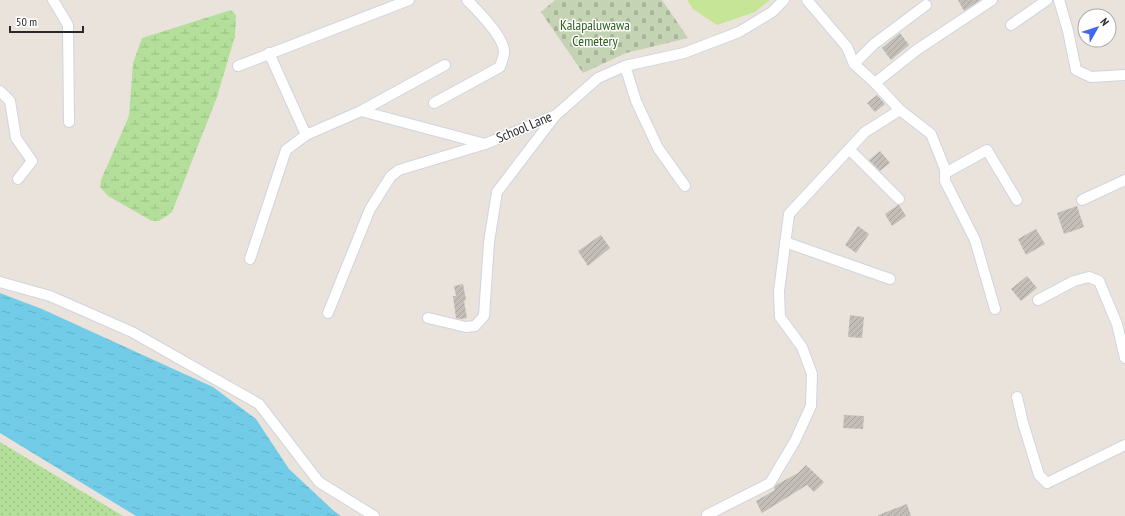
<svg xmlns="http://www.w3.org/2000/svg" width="1125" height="516" viewBox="0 0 1125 516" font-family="'PT Sans Narrow',sans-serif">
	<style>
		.grass { fill: url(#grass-dots) }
		.wetland { fill: url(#wetland-marsh) }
		.cemetery { fill: url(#cemetery-stones) }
		.pitch { fill: #c6e596 }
		.water { fill: url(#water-ripples) }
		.building { fill: url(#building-hatch) }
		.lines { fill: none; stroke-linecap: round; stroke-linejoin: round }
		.minor-casing { stroke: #d0d4e1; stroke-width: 12 }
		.minor { stroke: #fff; stroke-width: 10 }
		.labels { text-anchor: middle; stroke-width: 3; stroke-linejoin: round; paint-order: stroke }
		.park-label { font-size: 14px; fill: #2d611d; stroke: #fff }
		.street-label { font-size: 14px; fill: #292929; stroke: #fff }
	</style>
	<defs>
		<pattern id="grass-dots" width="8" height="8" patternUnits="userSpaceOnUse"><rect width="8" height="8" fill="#b3df9a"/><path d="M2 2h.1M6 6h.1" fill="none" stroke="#9abf85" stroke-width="1.8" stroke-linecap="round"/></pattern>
		<pattern id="wetland-marsh" width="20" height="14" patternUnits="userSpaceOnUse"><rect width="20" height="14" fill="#b3df9a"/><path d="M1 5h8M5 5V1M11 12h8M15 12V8" fill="none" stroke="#9abf85"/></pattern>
		<pattern id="cemetery-stones" width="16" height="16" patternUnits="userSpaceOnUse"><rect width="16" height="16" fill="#c4d3b3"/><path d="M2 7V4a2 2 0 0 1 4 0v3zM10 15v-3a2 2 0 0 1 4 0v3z" fill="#a8b59a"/></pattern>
		<pattern id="water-ripples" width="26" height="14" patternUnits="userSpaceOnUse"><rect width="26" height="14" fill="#72cce8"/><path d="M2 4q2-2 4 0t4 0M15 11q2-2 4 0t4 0" fill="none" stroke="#63afc7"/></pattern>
		<pattern id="building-hatch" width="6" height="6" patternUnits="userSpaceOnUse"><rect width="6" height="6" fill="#c3beb7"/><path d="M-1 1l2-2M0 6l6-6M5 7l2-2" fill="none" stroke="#a8a39d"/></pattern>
	</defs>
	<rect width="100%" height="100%" fill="#eae3db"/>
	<!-- grass -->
	<polygon class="grass" points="0,441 0,442 123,516 0,516"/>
	<!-- wetland -->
	<polygon class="wetland" points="231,10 236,15 235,36 217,97 172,212 159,221 152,221 108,196 100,187 101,180 129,116 133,63 142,38"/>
	<!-- cemetery -->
	<polygon class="cemetery" points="555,0 662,0 688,38 626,53 583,73 541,12"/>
	<!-- pitch -->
	<polygon class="pitch" points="687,0 770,0 755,12 717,25 693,9"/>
	<!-- water -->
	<polygon class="water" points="0,293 42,309 213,387 256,419 289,469 334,511 341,516 136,516 0,433"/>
	<!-- building -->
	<g class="building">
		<polygon points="958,0 980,0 964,11"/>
		<polygon points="900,33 909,45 891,60 882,48"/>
		<polygon points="877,95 885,104 875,112 867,103"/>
		<polygon points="880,151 890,163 880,171 869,160"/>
		<polygon points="898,205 899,205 906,216 892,226 885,214"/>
		<polygon points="1077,206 1084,227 1064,234 1057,213"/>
		<polygon points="858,226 869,234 856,253 845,245"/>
		<polygon points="1036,229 1045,244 1026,255 1018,239"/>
		<polygon points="601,235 610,248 588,266 578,251"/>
		<polygon points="1027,276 1037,288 1021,301 1011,289"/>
		<polygon points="463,284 466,300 464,301 467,318 461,319 456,318 453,296 456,296 454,286"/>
		<polygon points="850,315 864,317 862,338 848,337"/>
		<polygon points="844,415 864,416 863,429 843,428"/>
		<polygon points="806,465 824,482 814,492 807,485 762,513 756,501 775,490 774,488 776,485 798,473"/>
		<polygon points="907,504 911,516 878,516 878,515"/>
	</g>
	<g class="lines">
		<!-- minor casing -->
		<g class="minor-casing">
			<g id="minor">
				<polyline points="53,0 68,25 69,122"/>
				<polyline points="1059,0 1068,31 1076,70 1091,77 1125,75"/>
				<polyline points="1011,25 1047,0"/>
				<polyline points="269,53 306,135"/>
				<polyline points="854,64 874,44 926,5"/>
				<polyline points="238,66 409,0"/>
				<polyline points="625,66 636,101 658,148 685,186"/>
				<polyline points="875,83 918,49 992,0"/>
				<polyline points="0,91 10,101 16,138 32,161 18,179"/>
				<path d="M 434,103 L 500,67 C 501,63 504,57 504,52 C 504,37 478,11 467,0"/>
				<polyline points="900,110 931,134 945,169 949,171 987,150 1017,200"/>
				<polyline points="361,111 485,144"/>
				<polyline points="849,149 899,199"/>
				<polyline points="945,169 945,181 975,240 995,309"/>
				<polyline points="1082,200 1125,180"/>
				<polyline points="785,242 890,279"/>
				<polyline points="250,259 286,150 306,135 361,111 445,65"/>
				<polyline points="0,282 50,296 132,332 259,404 319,482 374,516"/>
				<polyline points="1038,300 1074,281 1089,277 1099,281 1117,324 1125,358"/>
				<polyline points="328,313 370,209 391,176 399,170 485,144 556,115 598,78 625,66 684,53 739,32 772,12 784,0"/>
				<polyline points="428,318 466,327 475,326 484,316 489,242 497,192 555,116"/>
				<polyline points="1017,397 1023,423 1039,475 1047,483 1125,445"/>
				<polyline points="708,516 707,515 770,483 795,441 811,406 812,374 802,347 780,317 779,291 789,214 865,132 900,110 875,83 854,64 847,47 807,0"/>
			</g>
		</g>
		<!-- minor -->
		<use href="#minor" class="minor"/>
	</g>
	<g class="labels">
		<!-- park labels -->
		<g class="park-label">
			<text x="595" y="30">Kalapaluwawa<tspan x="595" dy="16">Cemetery</tspan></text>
		</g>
		<!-- street labels -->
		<g class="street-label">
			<text transform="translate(524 127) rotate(-23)" y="5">School Lane</text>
		</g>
	</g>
	<!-- north arrow -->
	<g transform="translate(1097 28) rotate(51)"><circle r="19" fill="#ffffff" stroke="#a9a9a9"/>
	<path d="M0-3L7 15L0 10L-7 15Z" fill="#4267f0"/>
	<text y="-6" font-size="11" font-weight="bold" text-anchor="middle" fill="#292929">N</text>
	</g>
	<!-- scale -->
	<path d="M10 26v6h73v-6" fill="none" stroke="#292929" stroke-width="2"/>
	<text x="16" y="26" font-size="12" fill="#292929" stroke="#ffffff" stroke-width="3" paint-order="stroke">50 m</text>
</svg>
